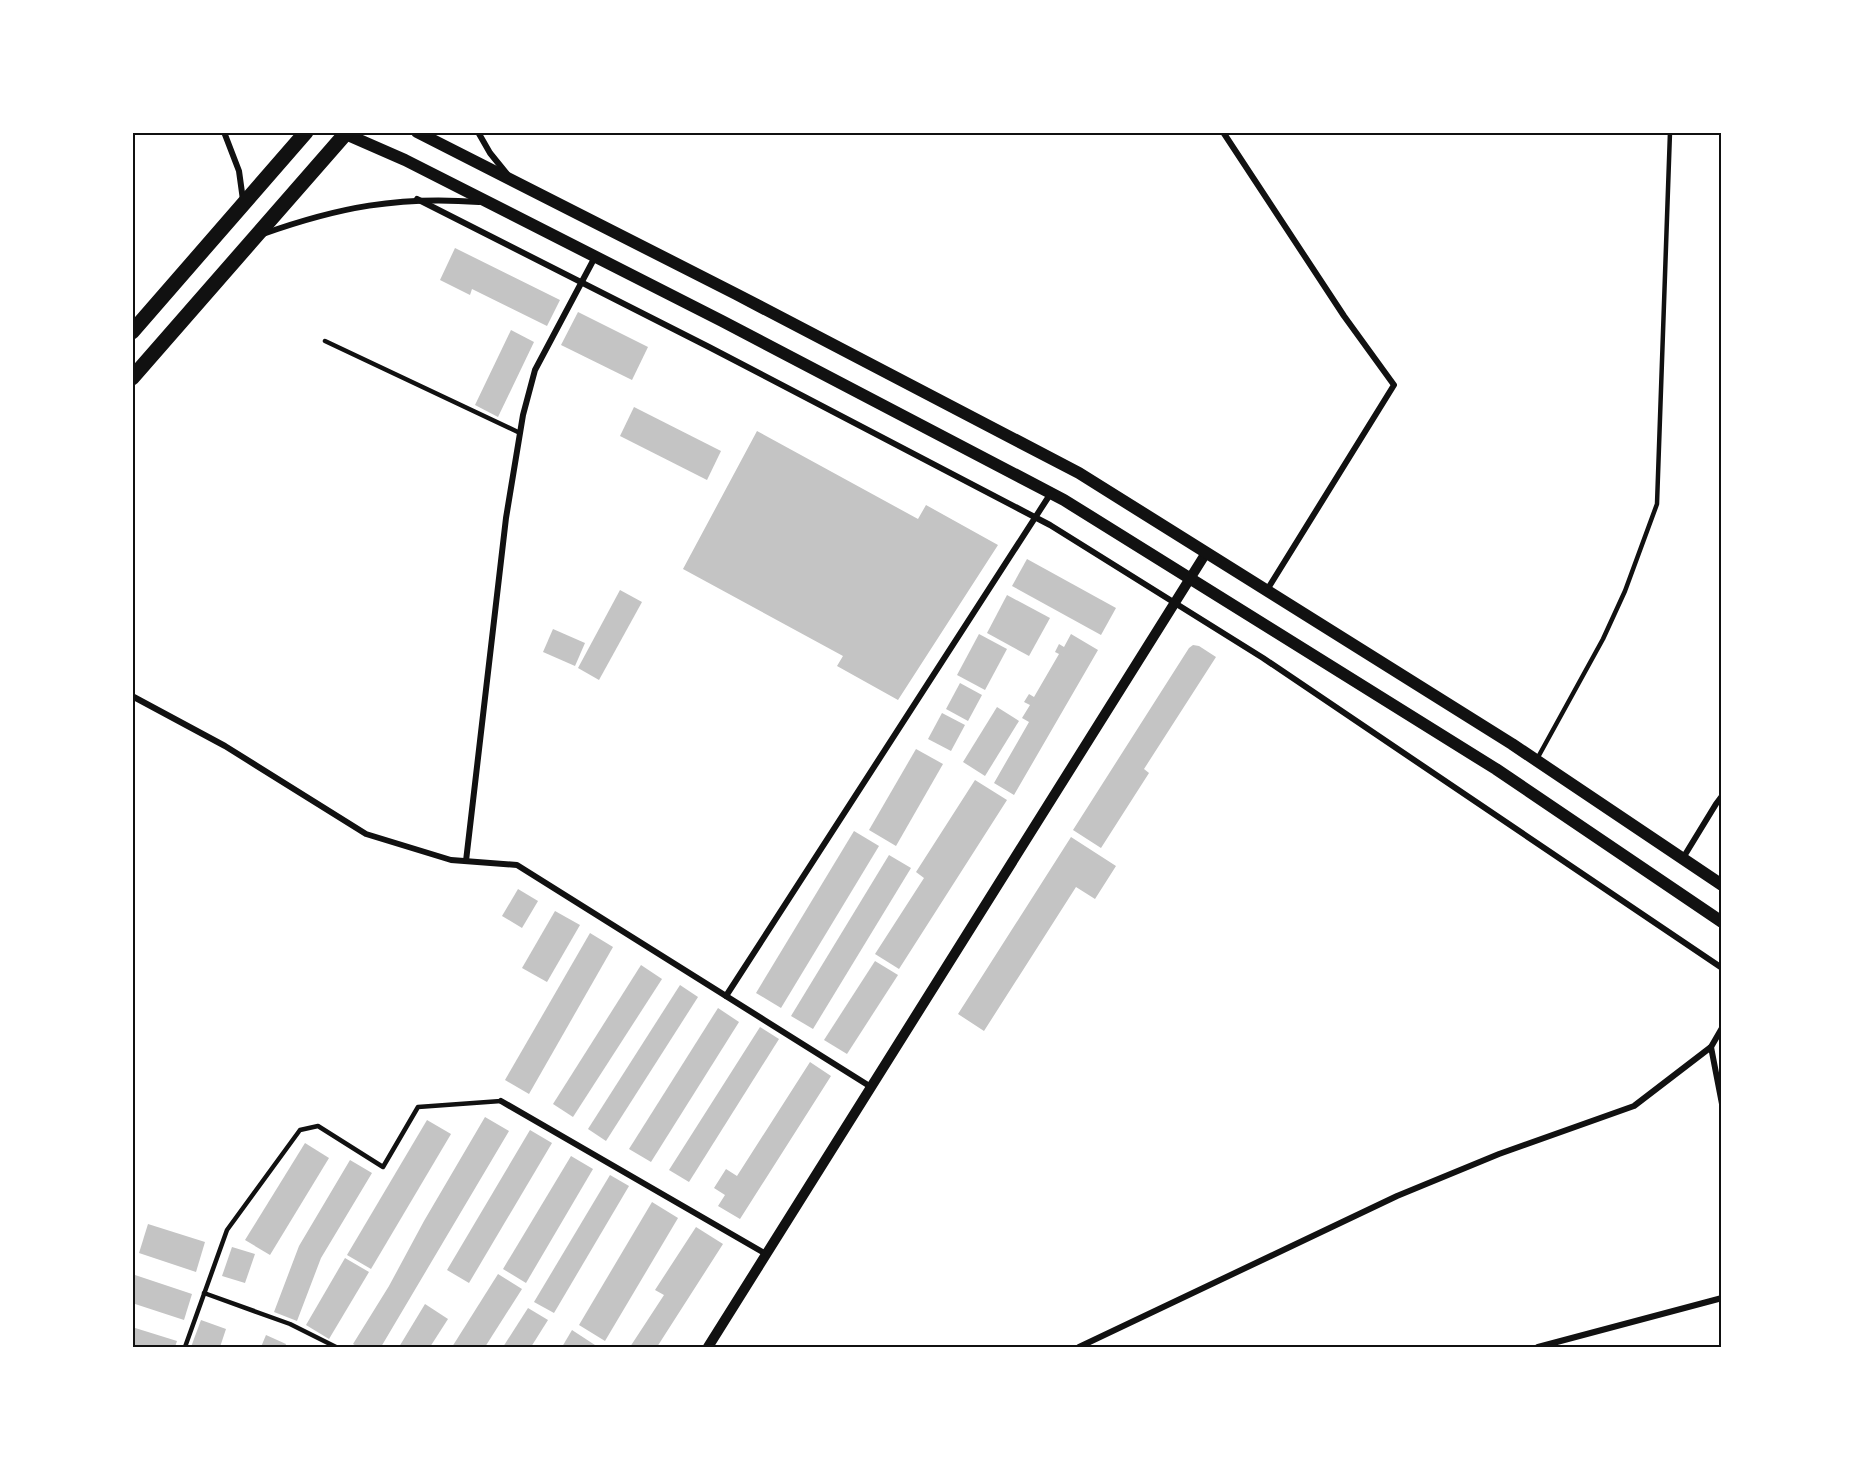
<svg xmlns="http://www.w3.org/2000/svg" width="1854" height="1479" viewBox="0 0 1854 1479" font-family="'Alegreya Sans',sans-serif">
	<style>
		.building { fill: #c4c4c4 }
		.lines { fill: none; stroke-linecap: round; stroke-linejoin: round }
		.service { stroke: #111; stroke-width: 4.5 }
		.minor { stroke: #111; stroke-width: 6 }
		.tertiary { stroke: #111; stroke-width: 10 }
		.secondary { stroke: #111; stroke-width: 12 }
		.trunk { stroke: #111; stroke-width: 15 }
		.neatline { fill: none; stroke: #111; stroke-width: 2 }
	</style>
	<rect width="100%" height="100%" fill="#fff"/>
	<!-- building -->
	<g class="building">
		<polygon points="455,248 560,300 547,326 472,289 470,295 440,280"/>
		<polygon points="578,312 648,347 632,380 561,345"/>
		<polygon points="511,330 534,342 498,417 475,405"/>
		<polygon points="634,407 721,451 707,480 620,436"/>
		<polygon points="757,431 918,519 926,505 998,545 898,700 837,666 843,656 683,569"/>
		<polygon points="1027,559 1116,608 1101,635 1012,586"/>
		<polygon points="620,590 642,602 599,680 578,668"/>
		<polygon points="1007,595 1050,618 1029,656 987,633"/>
		<polygon points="553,629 585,643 575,666 543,652"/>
		<polygon points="979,634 1007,649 985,690 957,675"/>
		<polygon points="1071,634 1098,650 1014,795 994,783 1029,722 1022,718 1030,705 1024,702 1029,694 1034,697 1059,654 1055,652 1059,644 1064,647"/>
		<polygon points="1193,645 1199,646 1216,657 1144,769 1149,773 1101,848 1073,830 1189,648"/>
		<polygon points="960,683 982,695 968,721 946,709"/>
		<polygon points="997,707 1019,721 985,776 963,762"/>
		<polygon points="942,713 965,725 951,751 928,739"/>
		<polygon points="916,749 943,764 896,846 869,830"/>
		<polygon points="975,780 1007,800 899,969 875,954 924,878 916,872"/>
		<polygon points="854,831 879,846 781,1008 756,993"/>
		<polygon points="1071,837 1116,866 1095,899 1076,887 984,1031 958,1014"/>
		<polygon points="889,855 911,868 813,1029 791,1016"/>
		<polygon points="518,889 538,901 522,928 502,916"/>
		<polygon points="555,911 580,925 547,982 522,968"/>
		<polygon points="590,933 613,947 529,1094 505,1080"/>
		<polygon points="875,961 898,975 847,1054 824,1040"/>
		<polygon points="641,965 662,979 573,1117 553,1104"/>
		<polygon points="680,985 698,997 606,1141 588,1129"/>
		<polygon points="718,1008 739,1022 651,1162 629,1149"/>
		<polygon points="760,1027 779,1039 689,1182 669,1170"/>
		<polygon points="810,1062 831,1076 740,1219 718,1206 725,1195 714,1188 726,1169 737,1176"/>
		<polygon points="485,1117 509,1131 381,1347 358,1347 353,1344 389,1286 424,1221"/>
		<polygon points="427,1120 451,1134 371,1269 347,1255"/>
		<polygon points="530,1130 552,1143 469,1283 447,1270"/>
		<polygon points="305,1143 329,1158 270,1255 245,1240"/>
		<polygon points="571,1156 593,1169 526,1283 503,1269"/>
		<polygon points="350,1160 372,1173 321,1258 297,1321 274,1312 299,1246"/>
		<polygon points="610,1175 629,1186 554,1313 534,1302"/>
		<polygon points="652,1202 678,1218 605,1341 579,1325"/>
		<polygon points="148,1224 205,1242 196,1272 139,1253"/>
		<polygon points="696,1227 723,1244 657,1347 630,1347 664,1295 655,1290"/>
		<polygon points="232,1247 255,1254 245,1283 222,1276"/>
		<polygon points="345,1258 369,1272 329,1339 306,1325"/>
		<polygon points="132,1274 192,1294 184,1320 132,1303"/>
		<polygon points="498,1274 522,1289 485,1347 452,1347"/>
		<polygon points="425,1304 448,1319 430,1347 399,1347"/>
		<polygon points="528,1308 548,1320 531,1347 503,1347"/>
		<polygon points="201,1320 226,1329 220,1347 191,1347"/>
		<polygon points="132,1327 177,1341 175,1347 132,1347"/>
		<polygon points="572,1330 598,1347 562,1347"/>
		<polygon points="266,1335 286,1344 285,1347 261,1347"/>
	</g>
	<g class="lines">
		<!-- service -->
		<g class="service">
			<polyline points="325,341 520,433"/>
			<polyline points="1537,759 1603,639 1625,591 1657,504 1670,132"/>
			<polyline points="204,1293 290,1324 336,1347"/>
			<polyline points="185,1347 227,1230 300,1130 318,1126 383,1167 418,1107 501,1101"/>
		</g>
		<!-- minor -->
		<g class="minor">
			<polyline points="224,132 239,171 243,200"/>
			<polyline points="478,132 490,153 507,174"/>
			<polyline points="1223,132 1344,316 1394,385 1267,590"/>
			<polyline points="417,199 709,347 1050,525 1263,658 1722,968"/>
			<path d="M 263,234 C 339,207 398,196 479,202"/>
			<polyline points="132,696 225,746 366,834 451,860 517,865 871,1087"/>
			<polyline points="1683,858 1716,804 1722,796"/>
			<polyline points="466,861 506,518 523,415 535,370 595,257"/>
			<polyline points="726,996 1051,493"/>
			<polyline points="1711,1047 1722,1104"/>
			<polyline points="501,1101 766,1254"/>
			<polyline points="1079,1347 1397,1196 1499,1154 1634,1106 1711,1047 1722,1028"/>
			<polyline points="1538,1347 1722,1298"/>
		</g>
		<!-- tertiary -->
		<polyline class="tertiary" points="708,1347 1206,553"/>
		<!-- secondary -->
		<g class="secondary">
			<polyline points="341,132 405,160 722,321 1064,500 1496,769 1722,922"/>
			<polyline points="417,132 736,294 1079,473 1512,744 1722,885"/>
		</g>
		<!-- trunk -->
		<g class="trunk">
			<polyline points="132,332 306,132"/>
			<polyline points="132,378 347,132"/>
		</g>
	</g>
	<!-- border -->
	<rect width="1854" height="1479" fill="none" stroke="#ffffff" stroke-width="267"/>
	<rect x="134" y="134" width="1586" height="1212" class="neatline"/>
</svg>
